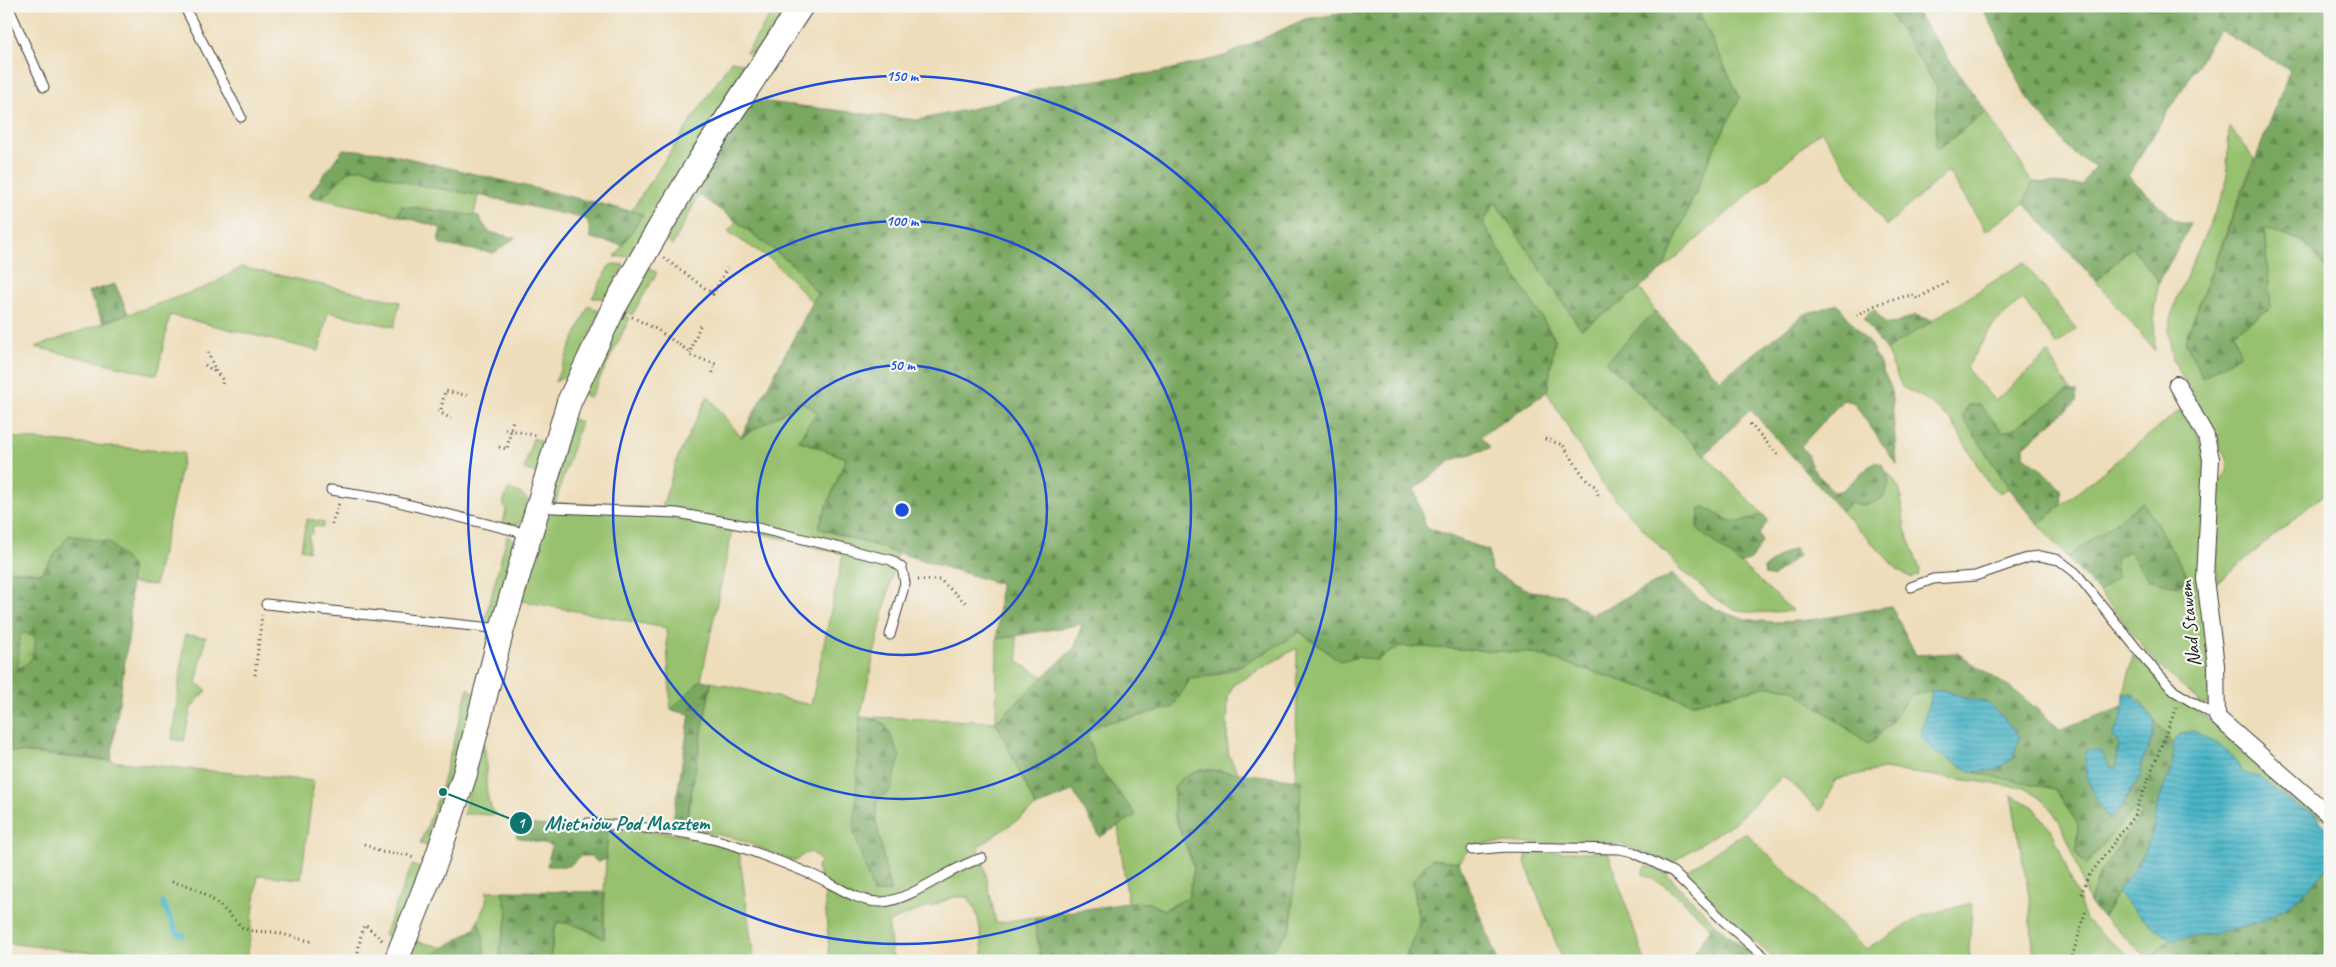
<svg xmlns="http://www.w3.org/2000/svg" width="2336" height="967" viewBox="0 0 2336 967" font-family="Caveat,sans-serif">
	<style>
		.green { fill: #97c16e; stroke: #5a6e45 }
		.forest { fill: url(#forest-firs); stroke: #4a623e }
		.wetland { fill: url(#wetland-marsh); stroke: #5a6e45 }
		.water { fill: url(#water-rules); stroke: #336872 }
		.lines { fill: none; stroke-linecap: round; stroke-linejoin: round }
		.stream { stroke: #4ab5c7; stroke-width: 5.5 }
		.lane-casing { stroke: #3c3934; stroke-width: 11 }
		.street-casing { stroke: #3c3934; stroke-width: 18 }
		.secondary-casing { stroke: #3c3934; stroke-width: 26 }
		.path { stroke: #3c3934; stroke-width: 3; stroke-dasharray: 1 4; stroke-linecap: butt }
		.lane { stroke: #fff; stroke-width: 9 }
		.street { stroke: #fff; stroke-width: 16 }
		.secondary { stroke: #fff; stroke-width: 24 }
		.ring { fill: none; stroke: #1d4ed8; stroke-width: 2.5 }
		.labels { text-anchor: middle; stroke-width: 4.5; stroke-linejoin: round; paint-order: stroke }
		.street-label { font-size: 20px; fill: #1c1c1c; stroke: #f6f6f2 }
		.centre { fill: #1d4ed8; stroke: #f6f6f2; stroke-width: 2.5 }
		.ring-label { font-size: 15px; text-anchor: middle; font-weight: bold; fill: #1d4ed8; stroke: #f6f6f2; stroke-width: 4.5; stroke-linejoin: round; paint-order: stroke }
		.leader { fill: none; stroke: #0f766e; stroke-width: 2 }
		.callout-dot { fill: #0f766e; stroke: #f6f6f2; stroke-width: 2 }
		.mark-label { font-size: 15px; text-anchor: middle; font-weight: bold; fill: #fff }
		.callout-label { font-size: 21px; text-anchor: middle; font-weight: bold; fill: #0f766e; stroke: #f6f6f2; stroke-width: 4.5; stroke-linejoin: round; paint-order: stroke }
	</style>
	<defs>
		<pattern id="forest-firs" width="22" height="20" patternUnits="userSpaceOnUse" patternTransform="scale(1.25)"><rect width="22" height="20" fill="#79a761"/><path d="M5 1l3.5 6h-7zM16 11l3.5 6h-7z" fill="#62874f"/></pattern>
		<pattern id="wetland-marsh" width="20" height="14" patternUnits="userSpaceOnUse" patternTransform="scale(1.25)"><rect width="20" height="14" fill="#97c16e"/><path d="M1 5h8M5 5V1M11 12h8M15 12V8" fill="none" stroke="#82a55f"/></pattern>
		<pattern id="water-rules" width="6" height="5" patternUnits="userSpaceOnUse" patternTransform="scale(1.25)"><rect width="6" height="5" fill="#4ab5c7"/><path d="M0 2.5h6" fill="none" stroke="#3d92a1"/></pattern>
	</defs>
	<rect width="100%" height="100%" fill="#f6f6f2"/>
	<filter id="ink" filterUnits="userSpaceOnUse"><feTurbulence type="fractalNoise" baseFrequency=".02" numOctaves="2"/><feDisplacementMap in="SourceGraphic" scale="10" xChannelSelector="R" yChannelSelector="G"/><feConvolveMatrix kernelMatrix="1 2 1 2 8 2 1 2 1" color-interpolation-filters="sRGB"/></filter>
	<filter id="wash" filterUnits="userSpaceOnUse"><feTurbulence type="fractalNoise" baseFrequency=".0096" numOctaves="4" result="noise"/><feDisplacementMap in="SourceGraphic" scale="20" xChannelSelector="R" yChannelSelector="G"/><feGaussianBlur stdDeviation="1.12" result="paint"/><feColorMatrix in="noise" values="0 0 0 0 0 0 0 0 0 0 0 0 0 0 0 0 0 1.4 0 .05"/><feComposite in="paint" operator="in"/></filter>
	<g filter="url(#wash)">
		<rect width="100%" height="100%" fill="#eeddba"/>
		<!-- green -->
		<g class="green">
			<polygon points="776,6 790,6 761,52 746,53"/>
			<polygon points="1696,6 1885,6 1937,87 1937,150 1986,112 2033,182 2024,203 1986,231 1948,171 1886,226 1821,131 1663,269 1712,153 1740,98"/>
			<polygon points="731,61 740,63 749,71 632,256 615,257 643,214 631,211"/>
			<polygon points="2229,126 2254,159 2185,341 2234,332 2271,308 2264,228 2304,242 2330,274 2330,489 2217,583 2218,484 2227,472 2228,461 2173,360 2168,331 2177,298 2226,187"/>
			<polygon points="362,168 412,184 478,195 474,216 402,206 397,215 321,199 349,171"/>
			<polygon points="693,187 699,195 672,246 666,240"/>
			<polygon points="1495,201 1581,329 1640,288 1655,311 1606,362 1705,455 1768,520 1732,556 1793,611 1751,613 1734,609 1716,599 1683,571 1604,487 1547,392 1555,339 1483,224"/>
			<polygon points="736,221 796,267 817,294 813,303 772,260 728,232"/>
			<polygon points="2132,247 2159,282 2154,310 2155,351 2096,281"/>
			<polygon points="2024,262 2076,329 2057,345 2023,299 1994,324 1966,368 1995,401 2048,353 2071,392 2066,392 2013,429 2003,432 1980,406 1969,405 1962,416 2009,488 1999,493 1987,482 1951,420 1924,398 1902,387 1886,350"/>
			<polygon points="614,264 624,265 608,298 592,298 609,266"/>
			<polygon points="647,266 657,273 632,315 623,310"/>
			<polygon points="242,267 400,302 394,327 328,312 319,351 170,315 157,375 35,347 209,286"/>
			<polygon points="589,305 600,312 570,383 562,378 555,382"/>
			<polygon points="621,314 630,318 590,398 583,394"/>
			<path d="M 708,396 L 741,437 L 802,402 L 817,412 L 798,440 L 846,458 L 818,528 L 897,553 L 860,717 L 873,893 L 890,891 L 876,821 L 876,802 L 891,789 L 885,725 L 873,717 L 996,722 L 997,639 L 1016,636 L 1019,663 L 1044,677 L 996,722 L 1036,807 L 978,847 L 984,865 L 996,923 L 1034,917 L 1041,961 L 984,961 C 981,940 981,914 968,897 L 954,897 L 888,922 L 893,961 L 830,961 L 824,889 L 817,868 L 820,861 L 812,852 L 804,854 L 798,860 L 790,860 L 735,838 L 685,828 L 711,682 L 811,705 L 843,554 L 733,526 L 701,680 L 671,710 L 666,628 L 517,600 L 541,520 L 552,511 L 555,504 L 551,499 L 572,419 L 581,422 L 555,503 L 662,508 L 677,459 Z"/>
			<polygon points="2185,406 2206,456 2207,633 2210,705 2202,704 2160,667 2099,592 2038,524"/>
			<polygon points="6,437 184,453 155,585 130,583 131,565 41,573 6,570"/>
			<polygon points="533,438 546,443 537,473 524,469"/>
			<polygon points="1888,472 1900,490 1905,529 1920,570 1919,575 1912,578 1897,569 1841,511"/>
			<polygon points="509,489 522,494 529,502 525,518 518,524 503,524 506,510 503,502"/>
			<polygon points="308,519 324,522 323,527 313,526 312,533 309,535 309,551 301,549 306,521"/>
			<polygon points="507,536 518,542 496,625 484,624"/>
			<path d="M 1300,632 L 1341,662 L 1358,657 L 1376,660 L 1400,646 L 1533,653 L 1693,703 L 1769,686 L 1793,689 L 1869,744 L 1887,727 L 1911,695 L 1932,691 L 1920,736 L 2026,782 L 2055,789 L 2078,824 L 2076,851 L 2085,865 L 2135,808 L 2142,813 L 2100,873 L 2089,904 C 2079,873 2068,825 2044,801 C 2039,796 2031,793 2025,788 L 1883,769 L 1836,779 L 1821,812 L 1783,776 L 1735,822 L 1671,863 L 1620,844 L 1491,843 L 1472,845 L 1459,862 L 1431,859 L 1413,880 L 1419,924 L 1405,959 L 1399,961 L 1256,961 L 1265,957 L 1291,927 L 1301,780 L 1296,779 L 1297,648 L 1233,685 L 1228,697 L 1227,740 L 1229,756 L 1238,773 L 1201,769 L 1174,814 L 1194,867 L 1189,897 L 1164,910 L 1148,903 L 1128,903 L 1118,826 L 1136,815 L 1096,764 L 1087,734 L 1100,724 L 1145,715 L 1191,678 L 1211,676 L 1232,670 Z"/>
			<polygon points="185,635 206,637 196,683 207,690 191,708 184,741 172,739"/>
			<polygon points="2134,652 2168,690 2212,722 2291,793 2330,822 2286,799 2259,777 2244,773 2227,750 2181,733 2173,744 2138,698 2132,693 2124,694"/>
			<polygon points="468,688 475,693 476,699 432,845 427,846 420,844 439,795"/>
			<path d="M 483,742 C 491,767 479,793 496,815 L 463,814 Z"/>
			<polygon points="6,751 314,781 301,879 258,875 247,961 162,961 6,943"/>
			<polygon points="2011,795 2034,807 2054,835 2086,919 2101,934 2135,961 2034,961 2029,896"/>
			<path d="M 608,829 L 664,832 L 697,838 L 739,851 L 754,961 L 550,961 L 554,931 L 557,922 C 577,924 587,930 604,939 L 604,892 Z"/>
			<polygon points="1745,832 1866,950 1921,916 1972,903 1969,952 1972,961 1776,961 1726,915 1684,873"/>
			<polygon points="1528,852 1608,852 1645,961 1563,961 1525,862"/>
			<polygon points="412,865 420,868 422,872 395,940 384,935"/>
			<path d="M 1648,866 L 1667,874 L 1714,923 L 1710,928 C 1689,906 1671,886 1643,874 L 1643,870 Z"/>
			<polygon points="487,891 502,891 508,915 500,947 500,961 485,961 483,937 478,921 486,902"/>
			<polygon points="2117,893 2141,917 2170,939 2149,959 2103,917"/>
			<polygon points="415,941 445,948 423,961 406,961"/>
		</g>
		<!-- forest -->
		<g class="forest">
			<path d="M 1497,6 L 1696,6 L 1740,98 L 1712,153 L 1663,269 L 1618,305 L 1581,329 L 1495,202 L 1483,224 L 1555,339 L 1547,392 L 1481,436 L 1490,448 L 1452,460 L 1414,489 L 1426,527 L 1489,551 L 1491,571 L 1530,591 L 1563,595 L 1591,615 L 1673,574 C 1732,646 1813,619 1891,606 L 1916,655 L 1957,653 L 2019,694 L 2060,729 L 2123,707 C 2124,720 2120,725 2112,734 L 2119,744 L 2116,768 L 2111,768 L 2089,783 L 2108,818 L 2128,797 L 2141,775 L 2142,763 L 2153,738 L 2155,721 L 2173,744 L 2173,765 L 2158,801 L 2153,832 L 2137,866 L 2117,893 L 2103,917 L 2089,904 L 2100,873 L 2142,813 L 2135,808 L 2085,865 L 2076,851 L 2078,824 L 2055,789 L 1972,772 L 1996,770 L 1986,702 L 1966,699 L 1944,690 L 1911,695 L 1887,727 L 1869,744 L 1792,689 L 1769,686 L 1693,703 L 1533,653 L 1400,646 L 1376,660 L 1358,657 L 1341,662 L 1300,632 C 1263,654 1235,673 1191,678 L 1172,708 L 1100,724 L 1087,734 L 1096,764 L 1136,815 L 1100,837 L 1073,791 L 1036,807 L 996,722 L 1075,647 L 1082,624 L 997,639 L 1000,584 L 818,528 L 846,458 L 798,440 L 817,412 L 802,402 L 741,437 L 817,294 L 796,267 L 736,221 L 699,195 L 693,187 L 750,100 L 917,120 L 971,109 L 1049,86 L 1160,72 L 1225,56 L 1305,19 L 1340,14 Z"/>
			<polygon points="1885,6 1912,6 1986,112 1936,150 1937,87"/>
			<polygon points="1981,6 2330,6 2330,274 2304,242 2264,228 2271,308 2234,332 2240,355 2202,378 2185,341 2290,70 2219,30 2128,176 2176,221 2191,224 2159,282 2132,247 2096,281 2024,203 2033,182 2082,185 2095,166 2074,154 2027,98 1994,29"/>
			<polygon points="343,149 382,152 643,214 622,245 591,238 588,222 586,219 478,195 412,184 362,168 349,171 321,199 308,196"/>
			<polygon points="402,206 478,216 489,232 515,238 494,253 442,245 438,241 441,228 397,215"/>
			<polygon points="115,284 128,313 103,322 88,292"/>
			<path d="M 1837,304 L 1872,347 L 1891,388 L 1897,465 L 1853,402 L 1843,400 L 1801,446 L 1807,454 L 1812,468 L 1834,492 L 1843,490 L 1874,462 L 1882,464 C 1899,490 1879,511 1851,503 L 1841,511 L 1750,409 L 1705,455 L 1606,362 L 1655,311 L 1720,380 L 1805,314 Z"/>
			<polygon points="1875,310 1884,323 1895,324 1915,315 1932,321 1886,350 1863,318 1869,312"/>
			<polygon points="2066,392 2077,392 2076,402 2024,446 2024,456 2038,466 2061,489 2062,505 2038,524 2009,488 1962,416 1969,405 1980,405 2003,432 2013,429"/>
			<polygon points="2143,502 2191,581 2177,586 2149,580 2129,551 2115,558 2117,577 2099,592 2067,558"/>
			<path d="M 1705,507 C 1731,522 1733,528 1762,514 L 1768,520 L 1759,534 L 1762,542 L 1751,560 L 1740,564 L 1697,529 L 1700,508 Z"/>
			<polygon points="69,535 109,542 131,565 130,625 111,760 6,751 6,570 41,573"/>
			<polygon points="1795,548 1799,555 1772,577 1765,575 1764,568 1780,556"/>
			<polygon points="701,680 711,682 685,828 672,826 690,714 671,710"/>
			<path d="M 860,717 C 888,716 890,735 900,757 L 891,789 L 876,802 L 876,821 L 890,891 L 873,893 L 854,832 Z"/>
			<path d="M 1201,769 L 1302,780 L 1291,927 C 1282,940 1271,955 1256,961 L 1041,961 L 1034,917 L 1134,902 L 1148,903 L 1164,910 L 1189,897 L 1194,867 L 1174,814 L 1174,788 L 1181,779 Z"/>
			<polygon points="517,824 608,829 606,859 597,862 591,856 581,856 569,866 547,866 552,845 517,837"/>
			<polygon points="1431,859 1459,862 1498,961 1399,961 1405,958 1419,924 1413,880"/>
			<path d="M 2330,865 L 2330,961 L 2149,959 L 2170,939 C 2202,937 2242,931 2271,916 C 2294,905 2313,883 2330,865 Z"/>
			<path d="M 502,891 L 604,892 L 604,939 C 589,929 576,924 558,922 L 554,931 L 550,961 L 500,961 L 500,947 L 508,915 Z"/>
			<polygon points="478,921 483,937 485,961 423,961 474,929"/>
			<polygon points="1714,923 1760,961 1689,961"/>
		</g>
		<!-- wetland -->
		<path class="wetland" d="M 25,633 L 35,636 C 35,650 34,663 18,668 L 20,635 Z"/>
		<!-- water -->
		<g class="water">
			<polygon points="1944,690 1966,699 1986,702 2005,719 2019,738 2013,758 1996,770 1972,772 1934,752 1920,736 1932,691"/>
			<path d="M 2132,693 L 2155,721 L 2153,738 L 2142,763 L 2141,775 L 2117,813 L 2108,818 C 2097,802 2079,769 2087,750 L 2099,750 L 2111,768 L 2116,768 L 2119,744 L 2112,734 C 2125,719 2122,712 2124,694 Z"/>
			<path d="M 2194,731 L 2227,750 L 2244,773 L 2259,777 L 2286,799 L 2313,813 L 2330,830 L 2330,865 C 2313,883 2294,905 2271,916 C 2242,931 2202,937 2170,939 L 2141,917 L 2117,893 L 2137,866 L 2153,832 L 2158,801 L 2173,765 L 2173,744 L 2181,733 Z"/>
		</g>
		<g class="lines">
			<!-- stream -->
			<g class="stream">
				<polyline points="2324,6 2330,9"/>
				<polyline points="163,903 177,933 183,935"/>
			</g>
		</g>
	</g>
	<g filter="url(#ink)">
		<g class="lines">
			<!-- lane casing -->
			<g class="lane-casing">
				<g id="lane">
					<polyline points="8,6 44,87"/>
					<polyline points="184,6 241,117"/>
					<polyline points="331,490 378,497 528,534"/>
					<polyline points="540,505 553,508 677,513 753,527 891,560 902,568 905,583 890,635"/>
					<polyline points="1911,587 1933,579 1975,576 2030,557 2040,556 2059,560 2076,573 2145,659 2174,691 2217,717"/>
					<polyline points="266,604 501,629"/>
					<path d="M 588,823 C 639,827 688,830 737,846 C 764,855 789,865 815,876 C 836,885 858,903 882,902 C 912,900 950,867 982,858"/>
					<polyline points="1472,850 1506,847 1620,849 1633,852 1673,872 1728,925 1769,961"/>
				</g>
			</g>
			<!-- street casing -->
			<g class="street-casing">
				<polyline id="street" points="2177,384 2206,436 2211,459 2205,579 2216,665 2217,717 2330,816"/>
			</g>
			<!-- secondary casing -->
			<g class="secondary-casing">
				<polyline id="secondary" points="396,961 437,858 465,774 502,629 569,402 613,309 653,239 698,163 801,6"/>
			</g>
			<!-- path -->
			<g class="path">
				<polyline points="550,6 557,8 570,6"/>
				<polyline points="664,258 713,294 727,268"/>
				<path d="M 1857,316 C 1875,303 1893,298 1914,295 L 1917,299 L 1948,281"/>
				<polyline points="632,317 656,329 690,352 701,323"/>
				<polyline points="208,352 216,372 223,380 222,384"/>
				<polyline points="690,352 689,355 716,364 712,375"/>
				<polyline points="205,365 215,372"/>
				<polyline points="441,409 445,391 470,396"/>
				<polyline points="438,411 451,419"/>
				<polyline points="1750,424 1779,456"/>
				<polyline points="505,429 538,436"/>
				<polyline points="1545,439 1563,445 1584,477 1597,488 1598,495"/>
				<polyline points="499,447 507,449 513,419"/>
				<polyline points="332,524 339,503"/>
				<polyline points="918,580 940,580 966,603"/>
				<polyline points="255,675 262,615"/>
				<polyline points="364,844 381,852 407,855 415,859"/>
				<path d="M 172,882 C 204,886 220,906 243,928 L 251,931 L 274,932 L 313,942"/>
				<polyline points="2081,894 2088,877 2134,816 2176,708"/>
				<polyline points="358,952 362,929 365,925 383,941"/>
				<polyline points="2071,961 2086,910"/>
			</g>
			<!-- lane -->
			<use href="#lane" class="lane"/>
			<!-- street -->
			<use href="#street" class="street"/>
			<!-- secondary -->
			<use href="#secondary" class="secondary"/>
		</g>
	</g>
	<!-- distance rings -->
	<g class="ring">
		<circle cx="902" cy="510" r="145"/>
		<circle cx="902" cy="510" r="289"/>
		<circle cx="902" cy="510" r="434"/>
	</g>
	<g class="labels">
		<!-- street labels -->
		<g class="street-label">
			<text transform="translate(2189 624) rotate(-96)" y="7">Nad Stawem</text>
		</g>
	</g>
	<circle cx="902" cy="510" r="8" class="centre"/>
	<g class="ring-label">
		<text x="902" y="81">150 m</text>
		<text x="902" y="226">100 m</text>
		<text x="902" y="370">50 m</text>
	</g>
	<!-- callouts -->
	<path class="leader" d="M443 792L521 823"/>
	<g class="callout-dot">
		<circle cx="443" cy="792" r="5"/>
		<circle cx="521" cy="823" r="12"/>
	</g>
	<g class="mark-label">
		<text x="521" y="828">1</text>
	</g>
	<g class="callout-label">
		<text x="627" y="830">Mietniów Pod Masztem</text>
	</g>
	<!-- margin -->
	<rect width="2336" height="967" fill="none" stroke="#f6f6f2" stroke-width="25"/>
</svg>
